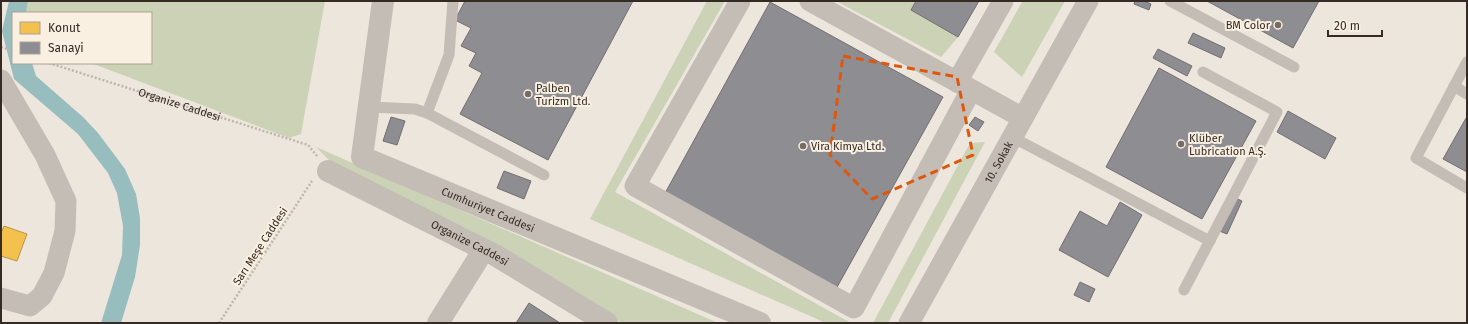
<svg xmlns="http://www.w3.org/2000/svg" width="1468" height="324" viewBox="0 0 1468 324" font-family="'Fira Sans',sans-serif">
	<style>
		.green { fill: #cbd2b5 }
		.water { fill: #97bdbf }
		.homes { fill: #f2c14e; stroke: #b99441 }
		.industry { fill: #8d8d92; stroke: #736f71 }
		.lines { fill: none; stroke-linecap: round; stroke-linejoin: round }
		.path { stroke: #bdb6ae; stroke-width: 2.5; stroke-dasharray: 2 2; stroke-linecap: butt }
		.service { stroke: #c4bdb6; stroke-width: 11 }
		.minor { stroke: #c4bdb6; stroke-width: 21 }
		.tertiary { stroke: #c4bdb6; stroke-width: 22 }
		.marked { fill: none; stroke: #df570d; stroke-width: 3; stroke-dasharray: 8 5; stroke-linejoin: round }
		.poi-dot { fill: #756c64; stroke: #faf0e2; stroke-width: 1.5 }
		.labels { text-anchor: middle; stroke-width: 4; stroke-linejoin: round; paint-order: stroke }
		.poi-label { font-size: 11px; fill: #352a24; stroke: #faf0e2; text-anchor: start }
		.street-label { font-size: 11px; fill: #352a24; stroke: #faf0e2 }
	</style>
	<rect width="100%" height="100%" fill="#ece6dc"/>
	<!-- green -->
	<g class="green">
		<polygon points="28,1 325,1 301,134 289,138 91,63 151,63 151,13 26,13"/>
		<polygon points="707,1 725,1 615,192 851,323 826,323 590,219"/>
		<polygon points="836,1 916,1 911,10 958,37 941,57"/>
		<polygon points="1021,1 1065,1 1022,77 994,52 1022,2"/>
		<polygon points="985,142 888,323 873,323 970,143"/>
		<polygon points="316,147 718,323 622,323 505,249 466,228 370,186 341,172"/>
	</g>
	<!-- water -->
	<polygon class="water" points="9,1 28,1 26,13 13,13 13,63 32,63 36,76 83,117 98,133 125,169 136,194 140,218 140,245 135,277 121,323 101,323 122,255 123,226 117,193 108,173 78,134 14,79 2,31"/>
	<!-- homes -->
	<polygon class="homes" points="4,226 27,234 17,261 1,256 1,233"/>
	<!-- industry -->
	<g class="industry">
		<polygon points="465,1 633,1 548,160 460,114 482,73 469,66 476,53 461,46 471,28 455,20"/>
		<polygon points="916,1 979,1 958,37 911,10"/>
		<polygon points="1135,1 1144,1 1151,4 1149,10 1134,4"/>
		<polygon points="1207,1 1319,1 1293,48"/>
		<polygon points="770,2 943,97 836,289 664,195"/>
		<polygon points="1193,33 1225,48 1221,58 1188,43"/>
		<polygon points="1158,49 1192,66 1187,76 1153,58"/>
		<polygon points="1159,68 1256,121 1202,219 1106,167"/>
		<polygon points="1288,111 1336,138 1325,159 1277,132"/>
		<polygon points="391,117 405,121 397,145 383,141"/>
		<polygon points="975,117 984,122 978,131 969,125"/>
		<polygon points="1466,118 1467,118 1467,172 1443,159"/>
		<polygon points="504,171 531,181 524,199 497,188"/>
		<polygon points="1229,195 1242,201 1227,234 1214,229"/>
		<polygon points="1120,202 1142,215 1108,277 1059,250 1080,211 1107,226"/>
		<polygon points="1080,282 1095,289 1089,302 1074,295"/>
		<polygon points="529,303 560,323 516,323"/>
	</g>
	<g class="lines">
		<!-- path -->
		<g class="path">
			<polyline points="1,47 13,51"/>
			<path id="s1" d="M 49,63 L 308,145 L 317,156"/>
			<polyline points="219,323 312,181"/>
		</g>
		<!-- service -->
		<g class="service">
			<polyline points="1170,1 1294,67"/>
			<polyline points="1467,62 1416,158 1467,188"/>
			<polyline points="1454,86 1467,94"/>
			<polyline points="368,107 415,109 427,113 544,175"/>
			<polyline points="427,113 449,55 453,1"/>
			<polyline points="1012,137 1210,241"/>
			<polyline points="1184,290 1277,112 1203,72"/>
		</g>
		<!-- minor -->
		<g class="minor">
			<polyline points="740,1 635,186 854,308 971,90"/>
			<polyline points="810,1 1023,118"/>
			<polyline points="1,80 45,155 66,201 65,231 54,273 42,296 30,306 1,298"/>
			<polyline points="957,82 1003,1"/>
			<path id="s2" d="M 909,323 L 1088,1"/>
		</g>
		<!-- tertiary -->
		<g class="tertiary">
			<path id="s3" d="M 383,1 L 362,157 L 760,323"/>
			<path id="s4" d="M 328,171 L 495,255 L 607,323"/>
			<polyline points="438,323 478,259"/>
		</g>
	</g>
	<!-- marked area -->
	<path class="marked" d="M 843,56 L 957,77 L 973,155 L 872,199 L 830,155 Z"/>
	<!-- markers -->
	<g class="poi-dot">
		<circle cx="1278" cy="25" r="4"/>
		<circle cx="528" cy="94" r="4"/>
		<circle cx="1181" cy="144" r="4"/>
		<circle cx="803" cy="146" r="4"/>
	</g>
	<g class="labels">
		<!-- poi labels -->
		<g class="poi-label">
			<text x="1270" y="29" text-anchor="end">BM Color</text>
			<text x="536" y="92">Palben<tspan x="536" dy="13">Turizm Ltd.</tspan></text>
			<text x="1189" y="142">Klüber<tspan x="1189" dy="13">Lubrication A.Ş.</tspan></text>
			<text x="811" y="150">Vira Kimya Ltd.</text>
		</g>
		<!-- street labels -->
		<g class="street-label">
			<text dy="4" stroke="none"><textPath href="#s1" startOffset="137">Organize Caddesi</textPath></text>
			<text dy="4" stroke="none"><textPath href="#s2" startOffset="184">10. Sokak</textPath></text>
			<text dy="4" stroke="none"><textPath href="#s3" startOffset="294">Cumhuriyet Caddesi</textPath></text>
			<text dy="4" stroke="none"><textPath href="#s4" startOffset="159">Organize Caddesi</textPath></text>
			<text transform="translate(260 246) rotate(-57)" y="4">Sarı Meşe Caddesi</text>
		</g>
	</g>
	<!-- border -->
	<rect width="1468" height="324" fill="none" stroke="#352a24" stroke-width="4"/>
	<!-- legend -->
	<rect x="12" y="12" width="140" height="52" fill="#faf0e2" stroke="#aba196"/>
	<rect x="20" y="22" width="20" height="12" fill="#f2c14e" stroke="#aba196"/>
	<text x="48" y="32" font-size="12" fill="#352a24">Konut</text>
	<rect x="20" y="42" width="20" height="12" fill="#8d8d92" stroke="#aba196"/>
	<text x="48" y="52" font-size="12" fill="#352a24">Sanayi</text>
	<!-- scale -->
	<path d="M1328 30v6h54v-6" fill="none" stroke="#352a24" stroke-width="2"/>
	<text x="1334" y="30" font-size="12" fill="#352a24" stroke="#faf0e2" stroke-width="3" paint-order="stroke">20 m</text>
</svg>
